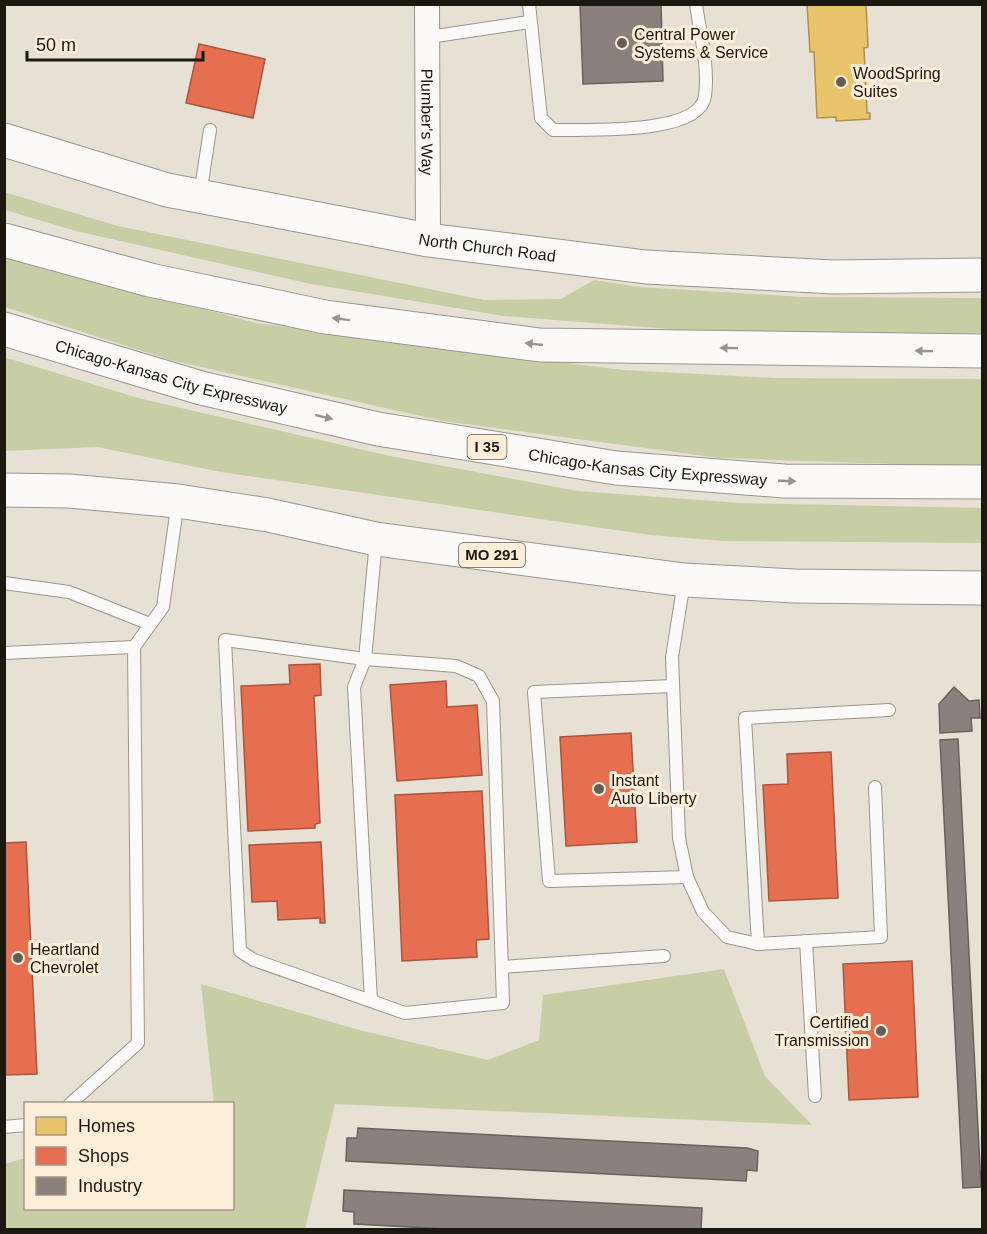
<svg xmlns="http://www.w3.org/2000/svg" width="987" height="1234" viewBox="0 0 987 1234" font-family="Arial,sans-serif">
	<style>
		.green { fill: #c7cea6 }
		.homes { fill: #e9c46a; stroke: #ac904f; stroke-width: 1.5 }
		.shops { fill: #e76f51; stroke: #aa553d; stroke-width: 1.5 }
		.industry { fill: #8a817c; stroke: #69615b; stroke-width: 1.5 }
		.lines { fill: none; stroke-linecap: round; stroke-linejoin: round }
		.service-casing { stroke: #9b958c; stroke-width: 14 }
		.minor-casing { stroke: #9b958c; stroke-width: 26 }
		.secondary-casing { stroke: #9b958c; stroke-width: 35 }
		.primary-casing { stroke: #9b958c; stroke-width: 35 }
		.motorway-casing { stroke: #9b958c; stroke-width: 35 }
		.service { stroke: #fbfaf9; stroke-width: 12 }
		.minor { stroke: #fbfaf9; stroke-width: 24 }
		.secondary { stroke: #fbfaf9; stroke-width: 33 }
		.primary { stroke: #fbfaf9; stroke-width: 33 }
		.motorway { stroke: #fbfaf9; stroke-width: 33 }
		.oneway { fill: #979490 }
		.poi-dot { fill: #635d54; stroke: #fdeed9; stroke-width: 2 }
		.labels { text-anchor: middle; stroke-width: 6; stroke-linejoin: round; paint-order: stroke }
		.shield { fill: #fdeed9; stroke: #60584c; stroke-width: 1.5 }
		.shield-label { font-size: 15px; font-weight: bold; fill: #1c170f }
		.poi-label { font-size: 16px; fill: #1c170f; stroke: #fdeed9; text-anchor: start }
		.street-label { font-size: 16px; fill: #1c170f; stroke: #fdeed9 }
	</style>
	<rect width="100%" height="100%" fill="#e7e0d4"/>
	<!-- green -->
	<g class="green">
		<polygon points="4,192 118,226 484,300 561,299 594,280 639,287 804,297 982,298 982,333 731,334 504,316 311,284 76,231 5,210"/>
		<polygon points="5,256 256,323 449,349 624,370 775,378 982,379 982,467 720,458 443,421 170,360 5,307"/>
		<polygon points="4,357 138,398 390,456 578,491 740,503 982,508 982,543 724,541 650,535 221,472 97,447 5,451"/>
		<polygon points="724,969 765,1076 812,1125 335,1104 305,1229 5,1229 5,1164 25,1158 26,1208 232,1208 232,1104 214,1103 201,984 359,1030 488,1060 539,1040 543,995"/>
	</g>
	<!-- homes -->
	<polygon class="homes" points="807,4 866,4 868,47 864,48 867,113 870,113 870,119 836,121 836,117 817,118 814,52 810,52"/>
	<!-- shops -->
	<g class="shops">
		<polygon points="199,44 265,59 253,118 186,103"/>
		<polygon points="320,664 321,695 314,696 320,823 315,824 315,828 248,831 241,686 290,684 289,665"/>
		<polygon points="446,681 447,707 477,705 482,775 397,781 390,685"/>
		<polygon points="631,733 637,842 566,846 560,737"/>
		<polygon points="831,752 838,898 769,901 763,785 788,784 787,754"/>
		<polygon points="482,791 489,939 476,940 477,957 402,961 395,795"/>
		<polygon points="26,842 37,1074 4,1075 4,843"/>
		<polygon points="321,842 325,923 320,923 320,918 278,920 277,901 252,902 249,845"/>
		<polygon points="912,961 918,1097 849,1100 843,964"/>
	</g>
	<!-- industry -->
	<g class="industry">
		<polygon points="580,4 661,4 663,81 583,84"/>
		<polygon points="954,687 969,701 979,700 980,718 971,718 972,731 940,733 939,704"/>
		<polygon points="958,739 981,1187 963,1188 940,740"/>
		<polygon points="358,1128 747,1148 758,1151 757,1171 747,1170 746,1181 346,1161 347,1138 357,1138"/>
		<polygon points="344,1190 702,1208 701,1230 465,1230 354,1224 354,1212 343,1211"/>
	</g>
	<g class="lines">
		<!-- service casing -->
		<g class="service-casing">
			<g id="service">
				<path d="M 529,4 L 541,118 L 553,130 C 584,129 700,136 705,96 C 709,67 700,33 696,4"/>
				<polyline points="429,37 529,22"/>
				<polyline points="200,195 210,130"/>
				<polyline points="684,582 672,657 679,838 687,877 703,912 727,937 758,944 881,937 875,787"/>
				<polyline points="4,583 69,592 150,624"/>
				<polyline points="4,653 134,647"/>
				<polyline points="673,686 534,692 549,881 687,877"/>
				<polyline points="806,941 815,1096"/>
				<polyline points="758,944 745,718 889,710"/>
				<polyline points="502,967 664,956"/>
				<polyline points="371,1001 354,687 365,659 225,640 240,951 254,960 405,1013 503,1003 493,701 479,676 456,666 365,659 376,541"/>
				<polyline points="70,1104 138,1043 134,647 163,607 178,501"/>
				<polyline points="4,1127 26,1125"/>
			</g>
		</g>
		<!-- minor casing -->
		<g class="minor-casing">
			<g id="minor">
				<path id="s1" d="M 427,4 L 428,240"/>
			</g>
		</g>
		<!-- secondary casing -->
		<g class="secondary-casing">
			<g id="secondary">
				<path id="s2" d="M 4,140 L 167,190 L 428,240 L 646,267 L 834,277 L 982,275"/>
			</g>
		</g>
		<!-- primary casing -->
		<g class="primary-casing">
			<polyline id="primary" points="4,490 69,491 178,501 268,515 376,539 684,580 795,586 982,588"/>
		</g>
		<!-- motorway casing -->
		<g class="motorway-casing">
			<g id="motorway">
				<polyline points="4,240 150,280 325,317 540,345 982,351"/>
				<path id="s3" d="M 4,329 L 201,388 L 378,429 L 616,468 L 784,481 L 982,482"/>
			</g>
		</g>
		<!-- service -->
		<use href="#service" class="service"/>
		<!-- minor -->
		<use href="#minor" class="minor"/>
		<!-- secondary -->
		<use href="#secondary" class="secondary"/>
		<!-- primary -->
		<use href="#primary" class="primary"/>
		<!-- motorway -->
		<use href="#motorway" class="motorway"/>
	</g>
	<!-- one-way arrows -->
	<defs><path id="oneway-solid" d="M-6-.8H1V-3.2L6.5 0L1 3.2V.8H-6Z" transform="scale(1.5)"/></defs>
	<g class="oneway">
		<use href="#oneway-solid" transform="translate(341 319) rotate(-173)"/>
		<use href="#oneway-solid" transform="translate(534 344) rotate(-174)"/>
		<use href="#oneway-solid" transform="translate(729 348) rotate(-179)"/>
		<use href="#oneway-solid" transform="translate(924 351) rotate(-179)"/>
		<use href="#oneway-solid" transform="translate(324 417) rotate(13)"/>
		<use href="#oneway-solid" transform="translate(787 481) rotate(2)"/>
	</g>
	<!-- markers -->
	<g class="poi-dot">
		<circle cx="622" cy="43" r="6"/>
		<circle cx="841" cy="82" r="6"/>
		<circle cx="599" cy="789" r="6"/>
		<circle cx="18" cy="958" r="6"/>
		<circle cx="881" cy="1031" r="6"/>
	</g>
	<g class="labels">
		<!-- shield labels -->
		<g class="shield">
			<rect x="467.5" y="435" width="39" height="24" rx="4.5"/>
			<rect x="459" y="543" width="66" height="24" rx="4.5"/>
		</g>
		<g class="shield-label">
			<text x="487" y="452">I 35</text>
			<text x="492" y="560">MO 291</text>
		</g>
		<!-- poi labels -->
		<g class="poi-label">
			<text x="634" y="40">Central Power<tspan x="634" dy="18">Systems &amp; Service</tspan></text>
			<text x="853" y="79">WoodSpring<tspan x="853" dy="18">Suites</tspan></text>
			<text x="611" y="786">Instant<tspan x="611" dy="18">Auto Liberty</tspan></text>
			<text x="30" y="955">Heartland<tspan x="30" dy="18">Chevrolet</tspan></text>
			<text x="869" y="1028" text-anchor="end">Certified<tspan x="869" dy="18">Transmission</tspan></text>
		</g>
		<!-- street labels -->
		<g class="street-label">
			<text dy="6" stroke="none"><textPath href="#s1" startOffset="118">Plumber's Way</textPath></text>
			<text dy="6" stroke="none"><textPath href="#s2" startOffset="496">North Church Road</textPath></text>
			<text dy="6" stroke="none"><textPath href="#s3" startOffset="174">Chicago-Kansas City Expressway</textPath></text>
			<text dy="6" stroke="none"><textPath href="#s3" startOffset="660">Chicago-Kansas City Expressway</textPath></text>
		</g>
	</g>
	<!-- border -->
	<rect width="987" height="1234" fill="none" stroke="#1c170f" stroke-width="12"/>
	<!-- legend -->
	<rect x="24" y="1102" width="210" height="108" fill="#fdeed9" stroke="#a39888" stroke-width="1.5"/>
	<rect x="36" y="1117" width="30" height="18" fill="#e9c46a" stroke="#a39888" stroke-width="1.5"/>
	<text x="78" y="1132" font-size="18" fill="#1c170f">Homes</text>
	<rect x="36" y="1147" width="30" height="18" fill="#e76f51" stroke="#a39888" stroke-width="1.5"/>
	<text x="78" y="1162" font-size="18" fill="#1c170f">Shops</text>
	<rect x="36" y="1177" width="30" height="18" fill="#8a817c" stroke="#a39888" stroke-width="1.5"/>
	<text x="78" y="1192" font-size="18" fill="#1c170f">Industry</text>
	<!-- scale -->
	<path d="M27 51v9h176v-9" fill="none" stroke="#1c170f" stroke-width="3"/>
	<text x="36" y="51" font-size="18" fill="#1c170f" stroke="#fdeed9" stroke-width="4.5" paint-order="stroke">50 m</text>
</svg>
